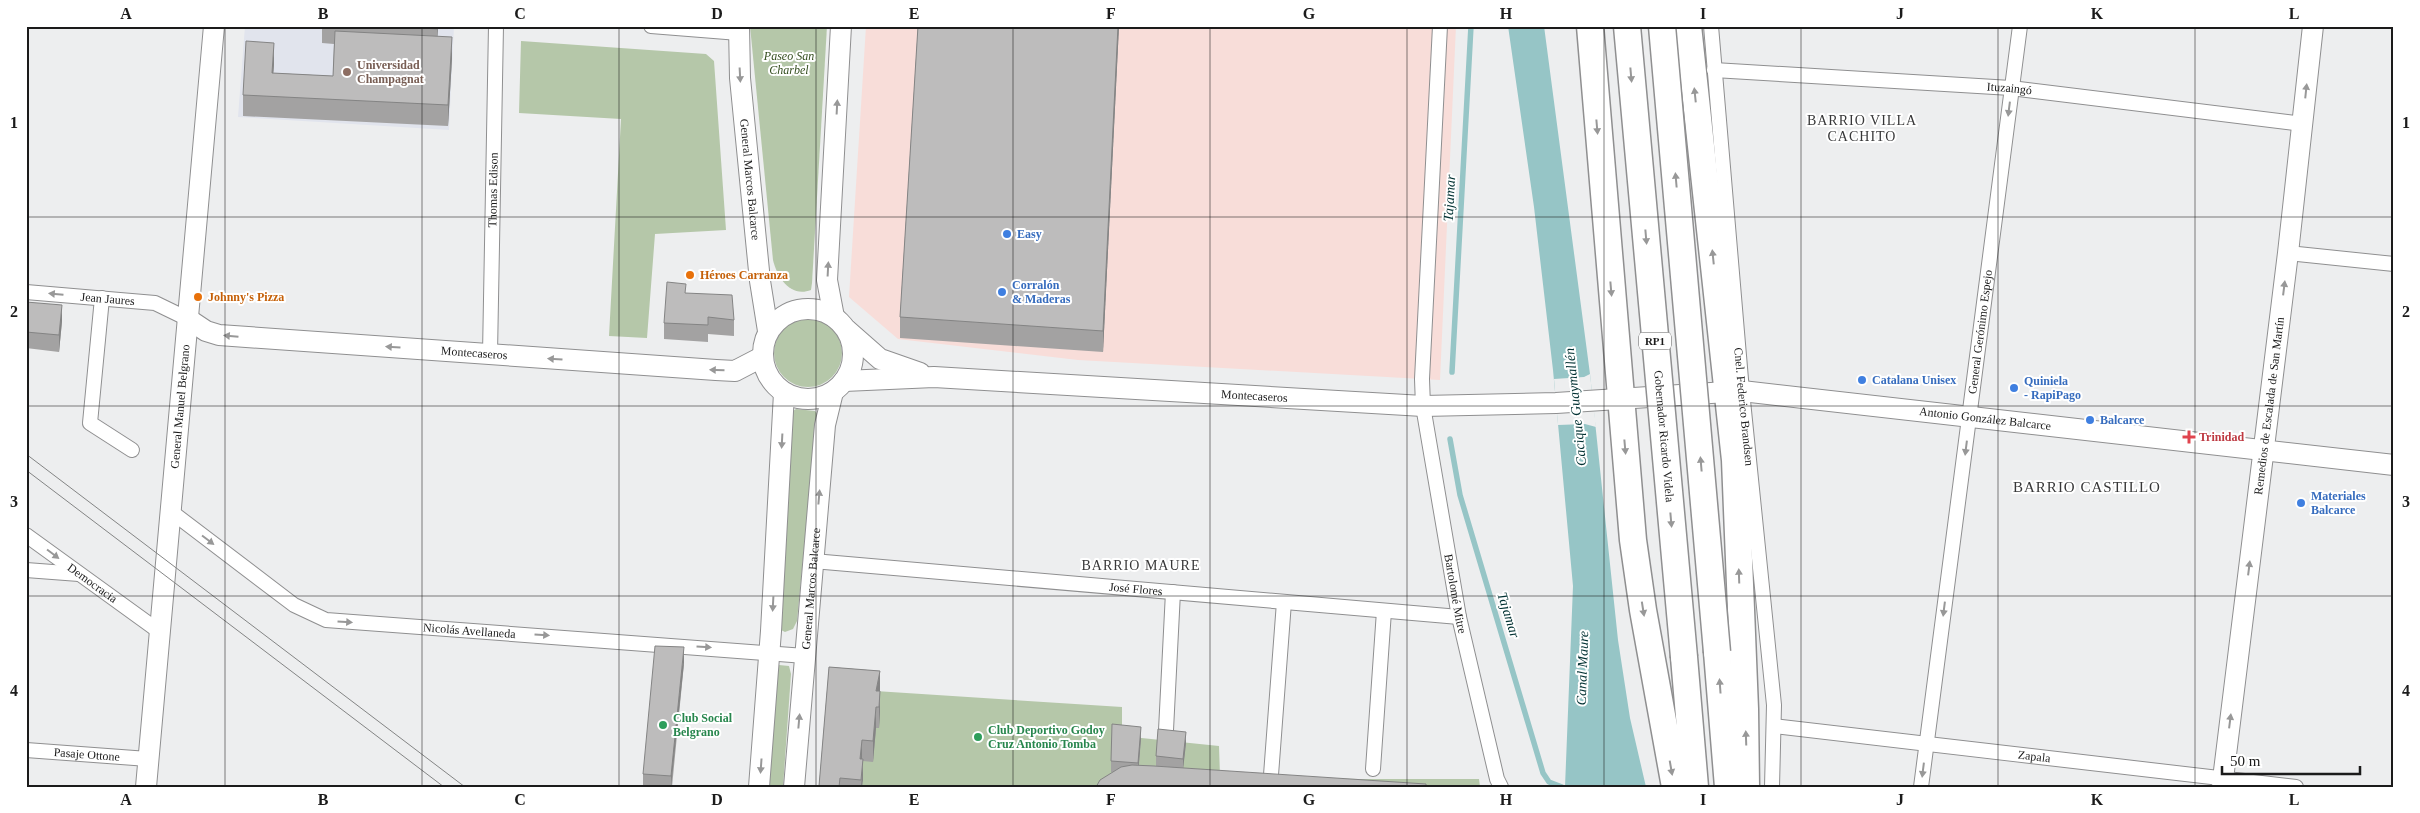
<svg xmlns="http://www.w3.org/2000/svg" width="2420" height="813" viewBox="0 0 2420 813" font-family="'Times New Roman',serif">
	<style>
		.commercial { fill: #f8ddd9 }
		.built { fill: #e1e4ed }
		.green { fill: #b5c7a9 }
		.water { fill: #96c5c6 }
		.pier { fill: #edeeef }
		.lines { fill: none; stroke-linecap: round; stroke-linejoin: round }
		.stream { stroke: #96c5c6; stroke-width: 5.5 }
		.street-casing { stroke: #8f8f90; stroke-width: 16 }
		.secondary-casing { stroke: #8f8f90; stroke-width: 22 }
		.highway-casing { stroke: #8f8f90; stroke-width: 29 }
		.street { stroke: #fff; stroke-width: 14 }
		.secondary { stroke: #fff; stroke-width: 20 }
		.highway { stroke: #fff; stroke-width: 26 }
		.tram { stroke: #838484; stroke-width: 1 }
		.highway-bridge-casing { stroke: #8f8f90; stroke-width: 29; stroke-linecap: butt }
		.highway-bridge { stroke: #fff; stroke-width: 26 }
		.wall { fill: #a3a2a2 }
		.shaded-wall { fill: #848484 }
		.building { fill: #bdbcbc; stroke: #848484 }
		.oneway { fill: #989898 }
		.grid { fill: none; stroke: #1b1b1b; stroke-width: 1; stroke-opacity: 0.55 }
		.education-dot { fill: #8d6e63; stroke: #fff; stroke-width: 2 }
		.shop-dot { fill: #3f7fe0; stroke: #fff; stroke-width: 2 }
		.food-dot { fill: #e8710a; stroke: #fff; stroke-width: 2 }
		.health-dot { fill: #e0444e; stroke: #fff; stroke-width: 2 }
		.leisure-dot { fill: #2e9e5b; stroke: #fff; stroke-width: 2 }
		.labels { text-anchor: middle; stroke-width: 4; stroke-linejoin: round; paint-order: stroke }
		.shield { fill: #fff; stroke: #5f5f5f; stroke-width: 1 }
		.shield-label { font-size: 11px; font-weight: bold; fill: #1b1b1b }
		.park-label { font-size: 12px; font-style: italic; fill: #334d1e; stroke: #fff }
		.education-label { font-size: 12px; font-weight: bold; fill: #785e54; stroke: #fff; text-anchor: start }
		.street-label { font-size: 12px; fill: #1b1b1b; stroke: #fff }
		.shop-label { font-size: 12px; font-weight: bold; fill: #366cbe; stroke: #fff; text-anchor: start }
		.food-label { font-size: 12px; font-weight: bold; fill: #c56008; stroke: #fff; text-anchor: start }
		.health-label { font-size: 12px; font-weight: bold; fill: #be3a42; stroke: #fff; text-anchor: start }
		.leisure-label { font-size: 12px; font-weight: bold; fill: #27864d; stroke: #fff; text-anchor: start }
		.neighbourhood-label { font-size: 14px; letter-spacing: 1px; fill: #373738; stroke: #fff }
		.water-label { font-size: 14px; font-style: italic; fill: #013132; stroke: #fff }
		.quarter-label { font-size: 15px; letter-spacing: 1px; fill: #373738; stroke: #fff }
		.neatline { fill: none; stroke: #1b1b1b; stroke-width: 2 }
		.grid-label { font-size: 16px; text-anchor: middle; font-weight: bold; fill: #1b1b1b }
	</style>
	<rect width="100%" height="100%" fill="#edeeef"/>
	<!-- commercial -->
	<polygon class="commercial" points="866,26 1456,26 1440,380 1078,360 898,339 849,297"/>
	<!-- built -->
	<polygon class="built" points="245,26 454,26 449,130 238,117"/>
	<!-- green -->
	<g class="green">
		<path d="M 750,26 L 827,26 L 812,283 L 811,290 C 790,298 777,277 773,260 Z"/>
		<polygon points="521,41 706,54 714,61 726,230 655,234 647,338 609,336 621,119 519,113"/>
		<circle cx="808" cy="353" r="34"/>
		<polygon points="796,409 815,411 817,414 797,621 793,629 785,632 779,629 793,411"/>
		<polygon points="779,665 789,666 791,674 783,787 765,787 777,666"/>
		<polygon points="829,688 1122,707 1122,736 1219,746 1220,776 1358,779 1479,779 1480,787 821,787"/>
	</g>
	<!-- water -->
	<polygon class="water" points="1508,26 1544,26 1590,374 1618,640 1630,718 1646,787 1565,787 1573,586 1553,370 1534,207"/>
	<!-- pier -->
	<polygon class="pier" points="1590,374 1596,427 1585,424 1558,425 1554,379 1584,377"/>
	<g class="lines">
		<!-- stream -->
		<g class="stream">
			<polyline points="1452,372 1471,26"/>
			<polyline points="1450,439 1460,495 1543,773 1549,782 1562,787"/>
		</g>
		<!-- street casing -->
		<g class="street-casing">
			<g id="street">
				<polyline points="651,26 739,33"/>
				<path id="s1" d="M 1440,26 L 1422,379 L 1423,406 L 1459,617 L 1497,779 L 1501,787"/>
				<path id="s2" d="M 1711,26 L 1742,391 L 1774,705 L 1772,787"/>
				<path id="s3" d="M 1714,70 L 2011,88 L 2303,124"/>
				<polyline points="2288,253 2394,264"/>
				<path id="s4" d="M 26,292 L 155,303 L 188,319"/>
				<polyline points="102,298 90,423 132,450"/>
				<path id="s5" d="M 490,354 L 496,26"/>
				<path id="s6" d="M 169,510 L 294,605 L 326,620 L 805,656"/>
				<path id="s7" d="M 26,535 L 160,632"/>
				<path id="s8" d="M 813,561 L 1459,617"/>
				<polyline points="26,570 79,574"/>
				<path id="s9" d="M 1774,726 L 2296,787"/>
				<polyline points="1166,730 1173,592"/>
				<path id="s10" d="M 26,750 L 148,759"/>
				<polyline points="1373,769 1384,611"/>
				<polyline points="1271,775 1284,602"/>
				<path id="s11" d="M 1921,787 L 2020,26"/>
			</g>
		</g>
		<!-- secondary casing -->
		<g class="secondary-casing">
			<g id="secondary">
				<path id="s12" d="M 739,26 L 740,78 L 760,281 L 768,331"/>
				<circle cx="808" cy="354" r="45"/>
				<polyline points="834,317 827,280 841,26"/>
				<path id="s13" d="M 188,319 L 206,331 L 219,335 L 716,370 L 735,371 L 762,357"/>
				<polyline points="847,330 880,359 920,373"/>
				<path id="s14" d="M 844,381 L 934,377 L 1423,406 L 1556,403 L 1742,391 L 2394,465"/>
				<path id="s15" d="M 146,787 L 214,26"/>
				<polyline points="759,787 771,631 784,393"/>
				<path id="s16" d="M 794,787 L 825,425 L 833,392"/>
				<path id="s17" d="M 2222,787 L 2288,253 L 2313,26"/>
			</g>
		</g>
		<!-- highway casing -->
		<g class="highway-casing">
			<g id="highway">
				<polyline points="1590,26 1633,540 1643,610 1675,787"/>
				<polyline points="1688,26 1735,460 1745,709 1746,787"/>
				<polyline points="1717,652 1728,787"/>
				<polyline points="1684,657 1695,787"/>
			</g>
		</g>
		<!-- street -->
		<use href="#street" class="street"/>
		<!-- secondary -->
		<use href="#secondary" class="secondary"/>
		<!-- highway -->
		<use href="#highway" class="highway"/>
		<!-- tram -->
		<g class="tram">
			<polyline points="26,454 465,787"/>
			<polyline points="26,470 444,787"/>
		</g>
		<!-- highway-bridge casing -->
		<g class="highway-bridge-casing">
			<g id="highway-bridge">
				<path id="s18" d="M 1627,26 L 1684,657"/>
				<polyline points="1662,26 1717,652"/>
			</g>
		</g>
		<!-- highway-bridge -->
		<use href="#highway-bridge" class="highway-bridge"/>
	</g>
	<!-- wall -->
	<g class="wall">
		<polygon points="322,26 438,26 437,36 452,58 448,126 243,116 243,95 274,64 273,73 333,76 334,44 322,43"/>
		<polygon points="918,26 1119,26 1103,352 900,338 900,317"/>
		<polygon points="686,293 734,320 734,336 708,334 708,342 664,339 664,323"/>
		<polygon points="26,302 62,321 59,352 26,348"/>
		<polygon points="684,663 672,787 643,787 643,774"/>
		<polygon points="829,667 880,671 880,712 879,728 876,728 873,762 863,761 862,787 819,787"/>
		<polygon points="1141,738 1139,765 1156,766 1156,756 1186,743 1183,768 1111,772 1111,761"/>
	</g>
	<!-- shaded-wall -->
	<g class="shaded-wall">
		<polygon points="437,26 438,26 437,50"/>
		<polygon points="1118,26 1119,26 1103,352 1103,331"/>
		<polygon points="452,37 452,58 448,126 448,105"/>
		<polygon points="274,43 274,64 272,94 272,73"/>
		<polygon points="62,305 62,321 59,352 59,335"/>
		<polygon points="684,647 684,663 671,787 671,776"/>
		<polygon points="880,671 880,692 876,691"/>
		<polygon points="880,691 880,712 879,728 879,707"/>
		<polygon points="876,707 876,728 873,762 873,741"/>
		<polygon points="1141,727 1141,738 1138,774 1138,763"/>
		<polygon points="1186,732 1186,743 1183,770 1183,759"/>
		<polygon points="862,740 862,761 860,759"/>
		<polygon points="863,759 863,780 862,787 861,787"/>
	</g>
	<!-- building -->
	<g class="building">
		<polygon points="393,26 437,26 437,29"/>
		<polygon points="918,26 1118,26 1103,331 900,317"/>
		<polygon points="335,31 452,37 448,105 243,95 246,41 274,43 272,73 333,76"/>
		<polygon points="667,282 686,284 685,293 732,295 734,320 708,317 708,325 664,323"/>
		<polygon points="26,302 62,305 59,335 26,332"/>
		<polygon points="655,646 684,647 671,776 643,774"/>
		<polygon points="829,667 880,671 876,691 880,691 879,707 876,707 873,741 862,740 860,759 863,759 861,780 840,778 839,787 819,786"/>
		<polygon points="1112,724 1141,727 1138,763 1111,761"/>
		<polygon points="1158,729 1186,732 1183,759 1156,756"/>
		<polygon points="1132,765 1154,766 1426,784 1426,787 1096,787 1100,780 1121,767"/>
	</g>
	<!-- one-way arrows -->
	<defs><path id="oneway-solid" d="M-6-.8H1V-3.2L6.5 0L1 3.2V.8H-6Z" transform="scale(1.25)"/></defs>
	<g class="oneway">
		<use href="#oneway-solid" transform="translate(740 75) rotate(87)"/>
		<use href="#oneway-solid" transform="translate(1631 75) rotate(85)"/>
		<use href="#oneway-solid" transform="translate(2306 91) rotate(-84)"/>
		<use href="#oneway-solid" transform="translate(1695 95) rotate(-96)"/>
		<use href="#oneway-solid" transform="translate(837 107) rotate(-87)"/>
		<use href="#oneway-solid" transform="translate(2009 109) rotate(97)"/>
		<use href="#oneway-solid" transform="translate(1597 127) rotate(85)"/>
		<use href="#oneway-solid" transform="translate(1676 180) rotate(-95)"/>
		<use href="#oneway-solid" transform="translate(1646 237) rotate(85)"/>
		<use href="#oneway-solid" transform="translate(1713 257) rotate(-96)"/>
		<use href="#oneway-solid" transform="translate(828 269) rotate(-87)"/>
		<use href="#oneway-solid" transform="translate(2284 288) rotate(-83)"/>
		<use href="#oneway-solid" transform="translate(1611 289) rotate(85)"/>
		<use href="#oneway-solid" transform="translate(56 294) rotate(-175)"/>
		<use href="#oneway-solid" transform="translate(231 336) rotate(-175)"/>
		<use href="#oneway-solid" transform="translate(393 347) rotate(-176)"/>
		<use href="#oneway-solid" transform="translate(555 359) rotate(-176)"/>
		<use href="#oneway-solid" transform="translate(717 370) rotate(-178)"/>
		<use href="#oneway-solid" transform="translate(782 441) rotate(93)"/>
		<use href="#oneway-solid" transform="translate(1625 447) rotate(85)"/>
		<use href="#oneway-solid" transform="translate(1966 448) rotate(97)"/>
		<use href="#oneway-solid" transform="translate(1701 464) rotate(-95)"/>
		<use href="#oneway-solid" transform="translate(819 497) rotate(-85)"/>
		<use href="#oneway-solid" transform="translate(1671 520) rotate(85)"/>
		<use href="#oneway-solid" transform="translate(208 540) rotate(37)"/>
		<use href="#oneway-solid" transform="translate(53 554) rotate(37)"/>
		<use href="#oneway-solid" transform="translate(2249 568) rotate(-83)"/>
		<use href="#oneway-solid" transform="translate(1739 576) rotate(-92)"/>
		<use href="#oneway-solid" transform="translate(773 604) rotate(93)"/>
		<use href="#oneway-solid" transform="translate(1643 609) rotate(81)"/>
		<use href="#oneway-solid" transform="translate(1944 609) rotate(97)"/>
		<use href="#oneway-solid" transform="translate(345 622) rotate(4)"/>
		<use href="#oneway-solid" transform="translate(542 635) rotate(4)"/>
		<use href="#oneway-solid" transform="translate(704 647) rotate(4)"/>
		<use href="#oneway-solid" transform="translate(1720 686) rotate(-94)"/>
		<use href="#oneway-solid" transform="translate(799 721) rotate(-85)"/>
		<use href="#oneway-solid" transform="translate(2230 721) rotate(-83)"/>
		<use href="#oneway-solid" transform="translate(1746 738) rotate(-92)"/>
		<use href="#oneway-solid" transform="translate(761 766) rotate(94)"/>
		<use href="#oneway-solid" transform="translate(1671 768) rotate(80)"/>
		<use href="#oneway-solid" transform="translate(1923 770) rotate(97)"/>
	</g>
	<!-- grid -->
	<path class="grid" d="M 225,26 L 225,787M 422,26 L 422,787M 619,26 L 619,787M 816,26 L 816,787M 1013,26 L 1013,787M 1210,26 L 1210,787M 1407,26 L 1407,787M 1604,26 L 1604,787M 1801,26 L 1801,787M 1998,26 L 1998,787M 2195,26 L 2195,787M 26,217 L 2394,217M 26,406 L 2394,406M 26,596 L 2394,596"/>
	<!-- markers -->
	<circle class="education-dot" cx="347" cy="72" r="5"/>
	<g class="shop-dot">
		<circle cx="1007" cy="234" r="5"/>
		<circle cx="1002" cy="292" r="5"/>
		<circle cx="1862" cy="380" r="5"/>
		<circle cx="2014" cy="388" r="5"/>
		<circle cx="2090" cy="420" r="5"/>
		<circle cx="2301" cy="503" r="5"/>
	</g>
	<g class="food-dot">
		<circle cx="690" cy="275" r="5"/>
		<circle cx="198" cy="297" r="5"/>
	</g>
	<path class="health-dot" d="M2186.5 429.5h5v5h5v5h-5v5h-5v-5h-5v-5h5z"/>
	<g class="leisure-dot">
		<circle cx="663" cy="725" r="5"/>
		<circle cx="978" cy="737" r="5"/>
	</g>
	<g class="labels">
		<!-- shield labels -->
		<rect class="shield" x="1639" y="332.5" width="32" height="17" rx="4"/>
		<g class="shield-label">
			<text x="1655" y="345">RP1</text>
		</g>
		<!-- park labels -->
		<g class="park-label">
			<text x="789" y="60">Paseo San<tspan x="789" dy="14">Charbel</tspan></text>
		</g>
		<!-- education labels -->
		<g class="education-label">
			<text x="357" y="69">Universidad<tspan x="357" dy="14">Champagnat</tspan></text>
		</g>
		<!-- street labels -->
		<g class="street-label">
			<text dy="4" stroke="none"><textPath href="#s3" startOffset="296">Ituzaingó</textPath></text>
			<text dy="4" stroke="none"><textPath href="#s12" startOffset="154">General Marcos Balcarce</textPath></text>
			<text dy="4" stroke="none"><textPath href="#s5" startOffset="164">Thomas Edison</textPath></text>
			<text dy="4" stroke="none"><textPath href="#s4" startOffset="82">Jean Jaures</textPath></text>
			<text dy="4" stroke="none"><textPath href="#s11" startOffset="459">General Gerónimo Espejo</textPath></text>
			<text dy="4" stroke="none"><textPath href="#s13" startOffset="291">Montecaseros</textPath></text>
			<text dy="4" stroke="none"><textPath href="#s14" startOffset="411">Montecaseros</textPath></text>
			<text dy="4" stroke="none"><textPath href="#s15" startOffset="382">General Manuel Belgrano</textPath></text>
			<text dy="4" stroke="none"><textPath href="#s2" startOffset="382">Cnel. Federico Brandsen</textPath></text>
			<text dy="4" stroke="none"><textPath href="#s17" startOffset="384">Remedios de Escalada de San Martín</textPath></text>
			<text dy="4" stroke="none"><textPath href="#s14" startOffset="1144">Antonio González Balcarce</textPath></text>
			<text dy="4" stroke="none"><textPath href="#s18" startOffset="412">Gobernador Ricardo Videla</textPath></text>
			<text dy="4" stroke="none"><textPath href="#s7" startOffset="82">Democracia</textPath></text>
			<text dy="4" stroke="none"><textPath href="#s16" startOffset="199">General Marcos Balcarce</textPath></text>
			<text dy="4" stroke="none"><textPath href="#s8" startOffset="324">José Flores</textPath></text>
			<text dy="4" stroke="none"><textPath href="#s1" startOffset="571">Bartolomé Mitre</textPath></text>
			<text dy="4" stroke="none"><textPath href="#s6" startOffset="336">Nicolás Avellaneda</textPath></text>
			<text dy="4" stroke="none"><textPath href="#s10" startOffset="61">Pasaje Ottone</textPath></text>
			<text dy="4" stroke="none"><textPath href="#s9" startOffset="262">Zapala</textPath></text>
		</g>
		<!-- shop labels -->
		<g class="shop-label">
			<text x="1017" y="238">Easy</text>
			<text x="1012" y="289">Corralón<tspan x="1012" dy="14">&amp; Maderas</tspan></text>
			<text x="1872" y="384">Catalana Unisex</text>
			<text x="2024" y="385">Quiniela<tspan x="2024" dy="14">- RapiPago</tspan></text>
			<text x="2100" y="424">Balcarce</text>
			<text x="2311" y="500">Materiales<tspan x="2311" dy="14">Balcarce</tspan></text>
		</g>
		<!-- food labels -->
		<g class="food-label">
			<text x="700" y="279">Héroes Carranza</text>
			<text x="208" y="301">Johnny's Pizza</text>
		</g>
		<!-- health labels -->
		<g class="health-label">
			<text x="2199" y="441">Trinidad</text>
		</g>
		<!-- leisure labels -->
		<g class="leisure-label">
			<text x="673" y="722">Club Social<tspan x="673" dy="14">Belgrano</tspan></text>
			<text x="988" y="734">Club Deportivo Godoy<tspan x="988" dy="14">Cruz Antonio Tomba</tspan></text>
		</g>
		<!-- neighbourhood labels -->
		<g class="neighbourhood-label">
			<text x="1862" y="125">BARRIO VILLA<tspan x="1862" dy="16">CACHITO</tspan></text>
			<text x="1141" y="570">BARRIO MAURE</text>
		</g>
		<!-- water labels -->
		<g class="water-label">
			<text transform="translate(1449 198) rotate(-87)" y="5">Tajamar</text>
			<text transform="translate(1575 407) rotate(-96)" y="5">Cacique Guaymallén</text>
			<text transform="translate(1509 615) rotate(73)" y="5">Tajamar</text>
			<text transform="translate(1582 668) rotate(-88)" y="5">Canal Maure</text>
		</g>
		<!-- quarter labels -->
		<g class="quarter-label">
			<text x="2087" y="492">BARRIO CASTILLO</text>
		</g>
	</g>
	<!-- border -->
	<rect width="2420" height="813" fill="none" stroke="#ffffff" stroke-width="55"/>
	<!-- scale -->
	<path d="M2222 766v8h138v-8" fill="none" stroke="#1b1b1b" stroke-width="2.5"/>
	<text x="2230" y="766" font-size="15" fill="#1b1b1b" stroke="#ffffff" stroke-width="4" paint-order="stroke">50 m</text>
	<rect x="28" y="28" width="2364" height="758" class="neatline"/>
	<g class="grid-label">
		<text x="126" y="19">A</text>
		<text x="323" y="19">B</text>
		<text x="520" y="19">C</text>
		<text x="717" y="19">D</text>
		<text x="914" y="19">E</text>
		<text x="1111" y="19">F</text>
		<text x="1309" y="19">G</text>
		<text x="1506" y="19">H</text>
		<text x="1703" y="19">I</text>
		<text x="1900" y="19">J</text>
		<text x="2097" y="19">K</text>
		<text x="2294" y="19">L</text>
		<text x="14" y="128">1</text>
		<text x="2406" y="128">1</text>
		<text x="14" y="317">2</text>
		<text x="2406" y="317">2</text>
		<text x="14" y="507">3</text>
		<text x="2406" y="507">3</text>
		<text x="14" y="696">4</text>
		<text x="2406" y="696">4</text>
		<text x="126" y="805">A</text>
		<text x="323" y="805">B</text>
		<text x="520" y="805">C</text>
		<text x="717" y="805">D</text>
		<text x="914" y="805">E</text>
		<text x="1111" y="805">F</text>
		<text x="1309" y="805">G</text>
		<text x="1506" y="805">H</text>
		<text x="1703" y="805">I</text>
		<text x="1900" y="805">J</text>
		<text x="2097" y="805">K</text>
		<text x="2294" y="805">L</text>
	</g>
</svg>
